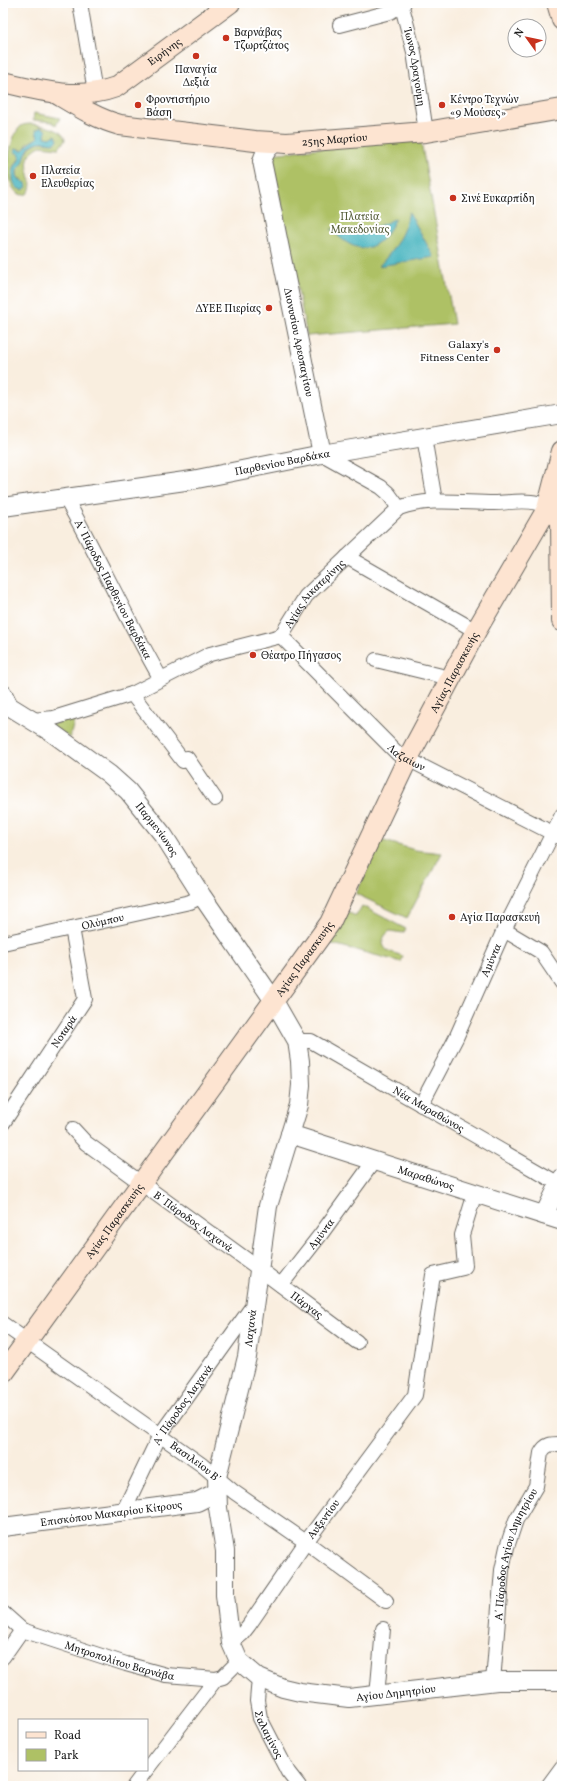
<svg xmlns="http://www.w3.org/2000/svg" width="565" height="1789" viewBox="0 0 565 1789" font-family="Vollkorn,serif">
	<style>
		.green { fill: #aec165; stroke: #656e40; fill-rule: evenodd }
		.water { fill: #43b2be; stroke: #30676d }
		.lines { fill: none; stroke-linecap: round; stroke-linejoin: round }
		.minor-casing { stroke: #696660; stroke-width: 16 }
		.tertiary-casing { stroke: #696660; stroke-width: 20 }
		.secondary-casing { stroke: #696660; stroke-width: 22 }
		.minor { stroke: #fff; stroke-width: 14 }
		.tertiary { stroke: #fff; stroke-width: 18 }
		.secondary { stroke: #fde4d1; stroke-width: 20 }
		.poi-dot { fill: #c8321e; stroke: #fff; stroke-width: 1.5 }
		.labels { text-anchor: middle; stroke-width: 4; stroke-linejoin: round; paint-order: stroke }
		.poi-label { font-size: 11px; fill: #1c1c1c; stroke: #fff; text-anchor: start }
		.street-label { font-size: 11px; fill: #1c1c1c; stroke: #fff }
		.park-label { font-size: 11px; fill: #565e39; stroke: #fff }
	</style>
	<rect width="100%" height="100%" fill="#fff"/>
	<filter id="ink" filterUnits="userSpaceOnUse"><feTurbulence type="fractalNoise" baseFrequency=".025" numOctaves="2"/><feDisplacementMap in="SourceGraphic" scale="8" xChannelSelector="R" yChannelSelector="G"/><feConvolveMatrix kernelMatrix="1 2 1 2 8 2 1 2 1" color-interpolation-filters="sRGB"/></filter>
	<filter id="wash" filterUnits="userSpaceOnUse"><feTurbulence type="fractalNoise" baseFrequency=".012" numOctaves="4" result="noise"/><feDisplacementMap in="SourceGraphic" scale="16" xChannelSelector="R" yChannelSelector="G"/><feGaussianBlur stdDeviation="0.9" result="paint"/><feColorMatrix in="noise" values="0 0 0 0 0 0 0 0 0 0 0 0 0 0 0 0 0 1.4 0 .05"/><feComposite in="paint" operator="in"/></filter>
	<g filter="url(#wash)">
		<rect width="100%" height="100%" fill="#f9eedf"/>
		<!-- green -->
		<g class="green">
			<polygon points="34,113 60,118 56,125 52,122 33,120"/>
			<path d="M 33,124 C 43,126 63,128 65,140 L 59,148 L 40,146 C 13,160 40,182 27,194 L 22,195 C 0,189 8,137 21,126 C 24,124 29,124 33,124 ZM 40,127 L 44,128 L 46,131 L 44,135 L 46,137 L 51,138 L 55,135 L 51,143 L 39,142 L 31,146 L 19,166 L 17,174 L 18,178 L 23,180 L 13,181 L 14,167 L 20,157 L 19,148 L 23,151 L 28,143 L 38,138 L 36,132 Z"/>
			<polygon points="420,136 454,324 307,336 271,154"/>
			<polygon points="75,717 70,738 50,725"/>
			<polygon points="381,840 415,850 442,853 407,918 356,894"/>
			<path d="M 362,906 L 406,929 L 403,933 L 390,931 C 383,935 380,944 387,950 C 392,953 398,954 403,956 L 401,962 L 329,943 L 347,912 L 356,916 Z"/>
		</g>
		<!-- water -->
		<g class="water">
			<path d="M 42,127 L 46,131 L 45,137 L 50,138 L 56,135 L 58,140 L 55,143 C 48,143 42,140 36,143 C 28,146 26,153 24,160 C 23,167 12,168 19,179 L 26,183 L 27,187 L 23,190 C 12,189 11,175 15,166 C 17,162 20,160 20,155 L 15,152 L 15,149 L 18,148 L 21,151 C 27,148 30,141 38,138 L 36,130 Z"/>
			<path d="M 409,212 L 434,257 L 379,266 C 394,250 404,234 409,212 Z"/>
			<path d="M 396,218 C 379,253 358,258 331,229 C 355,233 374,230 396,218 Z"/>
		</g>
	</g>
	<g filter="url(#ink)">
		<g class="lines">
			<!-- minor casing -->
			<g class="minor-casing">
				<g id="minor">
					<polyline points="80,3 95,92"/>
					<path id="s1" d="M 401,3 L 414,52 L 426,132"/>
					<polyline points="340,25 390,12 404,3"/>
					<polyline points="424,437 435,501"/>
					<polyline points="322,454 381,487 388,493 399,508"/>
					<path id="s2" d="M 66,499 C 99,558 127,620 161,679"/>
					<polyline points="347,557 476,631"/>
					<path id="s3" d="M 281,636 L 398,754 L 562,838"/>
					<polyline points="376,660 450,678"/>
					<polyline points="132,694 183,761 187,758 215,799"/>
					<path id="s4" d="M 32,720 L 54,718 L 132,694 L 210,654 L 281,636 L 306,596 L 399,508 C 429,497 462,503 494,503 C 507,503 524,499 537,503 C 540,504 544,507 547,509"/>
					<polyline points="504,930 541,952 562,983"/>
					<path id="s5" d="M 3,943 L 190,902 L 202,896"/>
					<path id="s6" d="M 297,1041 L 311,1041 L 559,1184"/>
					<path id="s7" d="M 421,1105 L 456,1038 L 504,930 L 562,815"/>
					<path id="s8" d="M 3,1123 L 85,999 L 72,928"/>
					<path id="s9" d="M 73,1129 L 86,1143 L 258,1268 L 357,1342"/>
					<path id="s10" d="M 281,1285 L 321,1234 L 374,1161"/>
					<path id="s11" d="M 3,1324 L 202,1465 L 234,1492 L 306,1542 L 386,1601"/>
					<path id="s12" d="M 123,1512 L 160,1435 L 254,1304"/>
					<path id="s13" d="M 3,1613 L 22,1630 L 126,1664 L 166,1675 L 216,1679 L 223,1677 L 239,1661"/>
					<path id="s14" d="M 231,1643 L 242,1634 L 249,1625 L 306,1542 L 415,1395 L 433,1275 L 463,1268 L 465,1266 L 462,1235 L 475,1193"/>
					<polyline points="3,1657 22,1630"/>
					<path id="s15" d="M 259,1678 L 257,1701 L 260,1718 L 288,1772 L 299,1786"/>
					<path id="s16" d="M 493,1682 L 502,1570 L 507,1547 L 516,1520 L 536,1486 L 541,1453 C 546,1443 553,1444 562,1444"/>
					<polyline points="377,1696 383,1629"/>
					<polyline points="147,1769 216,1679"/>
					<polyline points="134,1786 146,1770"/>
					<polyline points="548,1786 562,1767"/>
				</g>
			</g>
			<!-- tertiary casing -->
			<g class="tertiary-casing">
				<g id="tertiary">
					<path id="s17" d="M 276,142 C 268,147 265,152 262,161 L 322,454"/>
					<path id="s18" d="M 3,507 L 192,480 L 322,454 L 562,414"/>
					<path id="s19" d="M 3,694 L 9,706 L 51,732 L 109,774 L 128,791 L 164,836 L 202,896 L 274,1001 L 297,1041 L 300,1061 L 301,1085 L 299,1105 L 268,1206 L 247,1357 L 217,1477 L 218,1508 L 225,1551 L 225,1595 L 229,1628 L 231,1643 L 239,1661 L 259,1678 L 283,1688 L 300,1692 L 349,1698 L 497,1681 L 562,1681"/>
					<path id="s20" d="M 290,1134 L 562,1221"/>
					<polyline points="544,1215 562,1178"/>
					<path id="s21" d="M 3,1527 L 197,1502 L 217,1492"/>
				</g>
			</g>
			<!-- secondary casing -->
			<g class="secondary-casing">
				<g id="secondary">
					<polyline points="557,3 562,20"/>
					<path id="s22" d="M 3,82 C 41,91 78,101 116,87 L 230,3"/>
					<path id="s23" d="M 57,94 C 77,106 97,119 120,125 L 255,141 L 287,143 L 426,132 L 562,109"/>
					<polyline points="547,509 561,519 562,621"/>
					<path id="s24" d="M 3,1374 L 330,923 L 407,760 L 476,631 L 547,509 L 562,451"/>
				</g>
			</g>
			<!-- minor -->
			<use href="#minor" class="minor"/>
			<!-- tertiary -->
			<use href="#tertiary" class="tertiary"/>
			<!-- secondary -->
			<use href="#secondary" class="secondary"/>
		</g>
	</g>
	<!-- markers -->
	<g class="poi-dot">
		<circle cx="226" cy="38" r="4"/>
		<circle cx="196" cy="56" r="4"/>
		<circle cx="138" cy="105" r="4"/>
		<circle cx="442" cy="105" r="4"/>
		<circle cx="33" cy="176" r="4"/>
		<circle cx="453" cy="198" r="4"/>
		<circle cx="269" cy="308" r="4"/>
		<circle cx="497" cy="350" r="4"/>
		<circle cx="253" cy="655" r="4"/>
		<circle cx="452" cy="917" r="4"/>
	</g>
	<g class="labels">
		<!-- poi labels -->
		<g class="poi-label">
			<text x="234" y="36">Βαρνάβας<tspan x="234" dy="13">Τζωρτζάτος</tspan></text>
			<text x="196" y="73" text-anchor="middle">Παναγία<tspan x="196" dy="13">Δεξιά</tspan></text>
			<text x="146" y="103">Φροντιστήριο<tspan x="146" dy="13">Βάση</tspan></text>
			<text x="450" y="103">Κέντρο Τεχνών<tspan x="450" dy="13">«9 Μούσες»</tspan></text>
			<text x="41" y="174">Πλατεία<tspan x="41" dy="13">Ελευθερίας</tspan></text>
			<text x="461" y="202">Σινέ Ευκαρπίδη</text>
			<text x="261" y="312" text-anchor="end">ΔΥΕΕ Πιερίας</text>
			<text x="489" y="348" text-anchor="end">Galaxy's<tspan x="489" dy="13">Fitness Center</tspan></text>
			<text x="261" y="659">Θέατρο Πήγασος</text>
			<text x="460" y="921">Αγία Παρασκευή</text>
		</g>
		<!-- street labels -->
		<g class="street-label">
			<text dy="4" stroke="none"><textPath href="#s22" startOffset="175">Ειρήνης</textPath></text>
			<text dy="4" stroke="none"><textPath href="#s1" startOffset="66">Ίωνος Δραγούμη</textPath></text>
			<text dy="4" stroke="none"><textPath href="#s23" startOffset="286">25ης Μαρτίου</textPath></text>
			<text dy="4" stroke="none"><textPath href="#s17" startOffset="209">Διονυσίου Αρεοπαγίτου</textPath></text>
			<text dy="4" stroke="none"><textPath href="#s18" startOffset="283">Παρθενίου Βαρδάκα</textPath></text>
			<text dy="4" stroke="none"><textPath href="#s2" startOffset="102">Α΄ Πάροδος Παρθενίου Βαρδάκα</textPath></text>
			<text dy="4" stroke="none"><textPath href="#s4" startOffset="319">Αγίας Αικατερίνης</textPath></text>
			<text dy="4" stroke="none"><textPath href="#s24" startOffset="837">Αγίας Παρασκευής</textPath></text>
			<text dy="4" stroke="none"><textPath href="#s3" startOffset="175">Λαζαίων</textPath></text>
			<text dy="4" stroke="none"><textPath href="#s19" startOffset="208">Παρμενίωνος</textPath></text>
			<text dy="4" stroke="none"><textPath href="#s5" startOffset="102">Ολύμπου</textPath></text>
			<text dy="4" stroke="none"><textPath href="#s24" startOffset="513">Αγίας Παρασκευής</textPath></text>
			<text dy="4" stroke="none"><textPath href="#s7" startOffset="161">Αμύντα</textPath></text>
			<text dy="4" stroke="none"><textPath href="#s8" startOffset="110">Νοταρά</textPath></text>
			<text dy="4" stroke="none"><textPath href="#s6" startOffset="150">Νέα Μαραθώνος</textPath></text>
			<text dy="4" stroke="none"><textPath href="#s20" startOffset="143">Μαραθώνος</textPath></text>
			<text dy="4" stroke="none"><textPath href="#s9" startOffset="152">Β΄ Πάροδος Λαχανά</textPath></text>
			<text dy="4" stroke="none"><textPath href="#s24" startOffset="189">Αγίας Παρασκευής</textPath></text>
			<text dy="4" stroke="none"><textPath href="#s10" startOffset="65">Αμύντα</textPath></text>
			<text dy="4" stroke="none"><textPath href="#s9" startOffset="293">Πάργας</textPath></text>
			<text transform="translate(250 1328) rotate(-83)" y="4">Λαχανά</text>
			<text dy="4" stroke="none"><textPath href="#s12" startOffset="123">Α΄ Πάροδος Λαχανά</textPath></text>
			<text dy="4" stroke="none"><textPath href="#s11" startOffset="237">Βασιλείου Β΄</textPath></text>
			<text dy="4" stroke="none"><textPath href="#s21" startOffset="109">Επισκόπου Μακαρίου Κίτρους</textPath></text>
			<text dy="4" stroke="none"><textPath href="#s14" startOffset="155">Αυξεντίου</textPath></text>
			<text dy="4" stroke="none"><textPath href="#s16" startOffset="131">Α΄ Πάροδος Αγίου Δημητρίου</textPath></text>
			<text dy="4" stroke="none"><textPath href="#s13" startOffset="128">Μητροπολίτου Βαρνάβα</textPath></text>
			<text dy="4" stroke="none"><textPath href="#s19" startOffset="1261">Αγίου Δημητρίου</textPath></text>
			<text dy="4" stroke="none"><textPath href="#s15" startOffset="59">Σαλαμίνος</textPath></text>
		</g>
		<!-- park labels -->
		<g class="park-label">
			<text x="360" y="220">Πλατεία<tspan x="360" dy="13">Μακεδονίας</tspan></text>
		</g>
	</g>
	<!-- margin -->
	<rect width="565" height="1789" fill="none" stroke="#fff" stroke-width="16"/>
	<!-- legend -->
	<rect x="18" y="1719" width="130" height="52" fill="#ffffff" stroke="#a4a4a4"/>
	<rect x="26" y="1732" width="20" height="6" fill="#fde4d1" stroke="#a4a4a4"/>
	<text x="54" y="1739" font-size="12" fill="#1c1c1c">Road</text>
	<rect x="26" y="1749" width="20" height="12" fill="#aec165" stroke="#a4a4a4"/>
	<text x="54" y="1759" font-size="12" fill="#1c1c1c">Park</text>
	<!-- north arrow -->
	<g transform="translate(527 38) rotate(303)"><circle r="19" fill="#ffffff" stroke="#a4a4a4"/>
	<path d="M0-3L7 15L0 10L-7 15Z" fill="#c8321e"/>
	<text y="-6" font-size="11" font-weight="bold" text-anchor="middle" fill="#1c1c1c">N</text>
	</g>
</svg>
